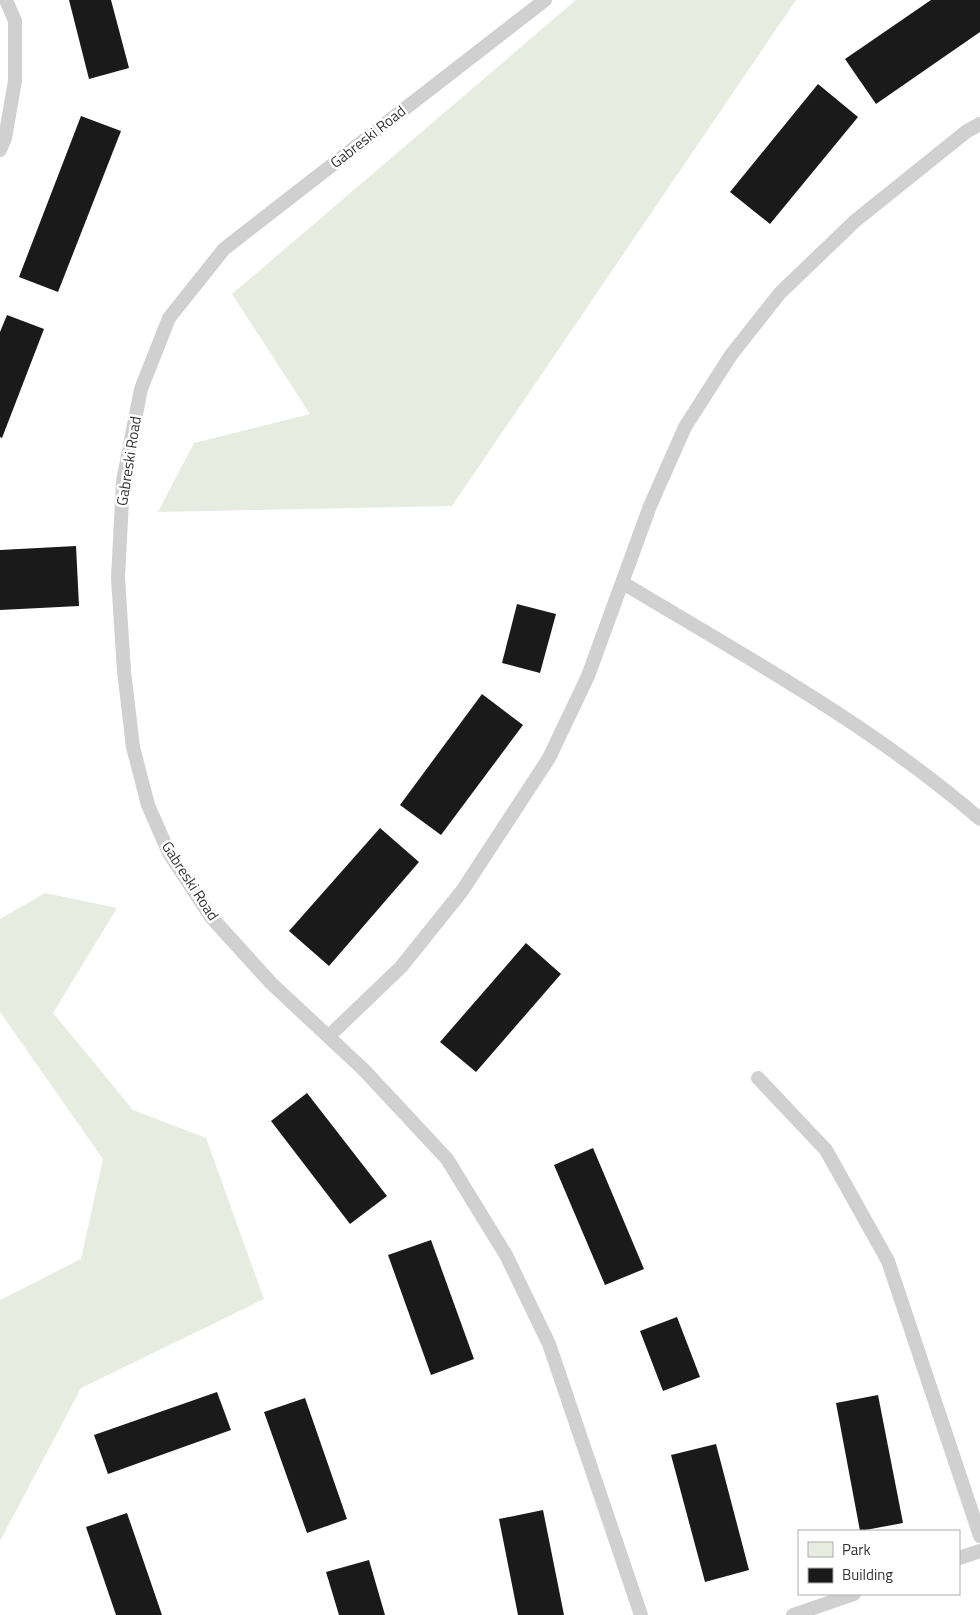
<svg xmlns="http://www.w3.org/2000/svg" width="980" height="1615" viewBox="0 0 980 1615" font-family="'Titillium Web',sans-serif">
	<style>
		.green { fill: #e6ecdf }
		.building { fill: #1a1a1a }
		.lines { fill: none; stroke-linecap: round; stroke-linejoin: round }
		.lane { stroke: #d0d0d0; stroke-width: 14 }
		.labels { text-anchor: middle; stroke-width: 5; stroke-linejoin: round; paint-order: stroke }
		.street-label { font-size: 15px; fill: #333; stroke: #fff }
	</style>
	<rect width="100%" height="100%" fill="#fff"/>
	<!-- green -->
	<g class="green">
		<polygon points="576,0 796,0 452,506 158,512 194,443 310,414 232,294"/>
		<polygon points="45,893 117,908 53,1013 133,1110 206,1138 264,1299 81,1388 0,1541 0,1300 81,1259 103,1159 0,1012 0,919"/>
	</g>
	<!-- building -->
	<g class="building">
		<polygon points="69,0 111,0 129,68 89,79"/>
		<polygon points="931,0 980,0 980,32 876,104 845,59"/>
		<polygon points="818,84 858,117 770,224 730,192"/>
		<polygon points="81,116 121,131 58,292 19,277"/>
		<polygon points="7,315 44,329 2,438 0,437 0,332"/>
		<polygon points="76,546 79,606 0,610 0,550"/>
		<polygon points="517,604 556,614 540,673 502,663"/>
		<polygon points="482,694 523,725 441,835 400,805"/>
		<polygon points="380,828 419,862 329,966 289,931"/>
		<polygon points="526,943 561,974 476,1072 440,1042"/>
		<polygon points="307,1093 387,1196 350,1224 271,1121"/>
		<polygon points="593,1148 644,1269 605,1285 554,1165"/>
		<polygon points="431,1240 474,1359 431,1375 388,1255"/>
		<polygon points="677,1317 700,1377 663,1391 640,1331"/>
		<polygon points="217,1392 231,1430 108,1474 94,1435"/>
		<polygon points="878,1395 903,1523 860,1531 836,1403"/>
		<polygon points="305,1398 347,1519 307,1533 264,1412"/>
		<polygon points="716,1444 749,1570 705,1582 671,1455"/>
		<polygon points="543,1510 564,1615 518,1615 499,1519"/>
		<polygon points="127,1513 162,1615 116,1615 86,1527"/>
		<polygon points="369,1560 385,1615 339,1615 326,1572"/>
	</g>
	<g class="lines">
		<!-- lane -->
		<g class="lane">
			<polyline points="545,0 224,249 169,318 141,389 123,481 118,578 124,671 133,747 148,805 169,853 211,917 271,983 364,1070 447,1159 506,1255 549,1344 641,1615"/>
			<polyline points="0,150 5,138 15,81 15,21 6,0"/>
			<path d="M 623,583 C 746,657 871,725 980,819"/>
			<polyline points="329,1036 401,967 462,891 549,758 588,676 650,506 685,427 731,355 780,293 855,221 967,131 980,124"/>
			<polyline points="758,1078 826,1150 888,1261 980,1536"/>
			<polyline points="959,1558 980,1551"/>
			<polyline points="793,1615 854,1594"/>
		</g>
	</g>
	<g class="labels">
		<!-- street labels -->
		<g class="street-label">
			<text transform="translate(368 137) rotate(-38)" y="5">Gabreski Road</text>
			<text transform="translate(129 461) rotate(-81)" y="5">Gabreski Road</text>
			<text transform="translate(190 881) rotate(57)" y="5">Gabreski Road</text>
		</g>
	</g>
	<!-- legend -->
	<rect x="798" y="1530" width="162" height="65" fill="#ffffff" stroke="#adadad"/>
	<rect x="808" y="1542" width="25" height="15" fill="#e6ecdf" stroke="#adadad"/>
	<text x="842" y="1555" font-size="15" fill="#333333">Park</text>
	<rect x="808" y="1568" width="25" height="15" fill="#1a1a1a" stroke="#adadad"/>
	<text x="842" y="1580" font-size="15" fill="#333333">Building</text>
</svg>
